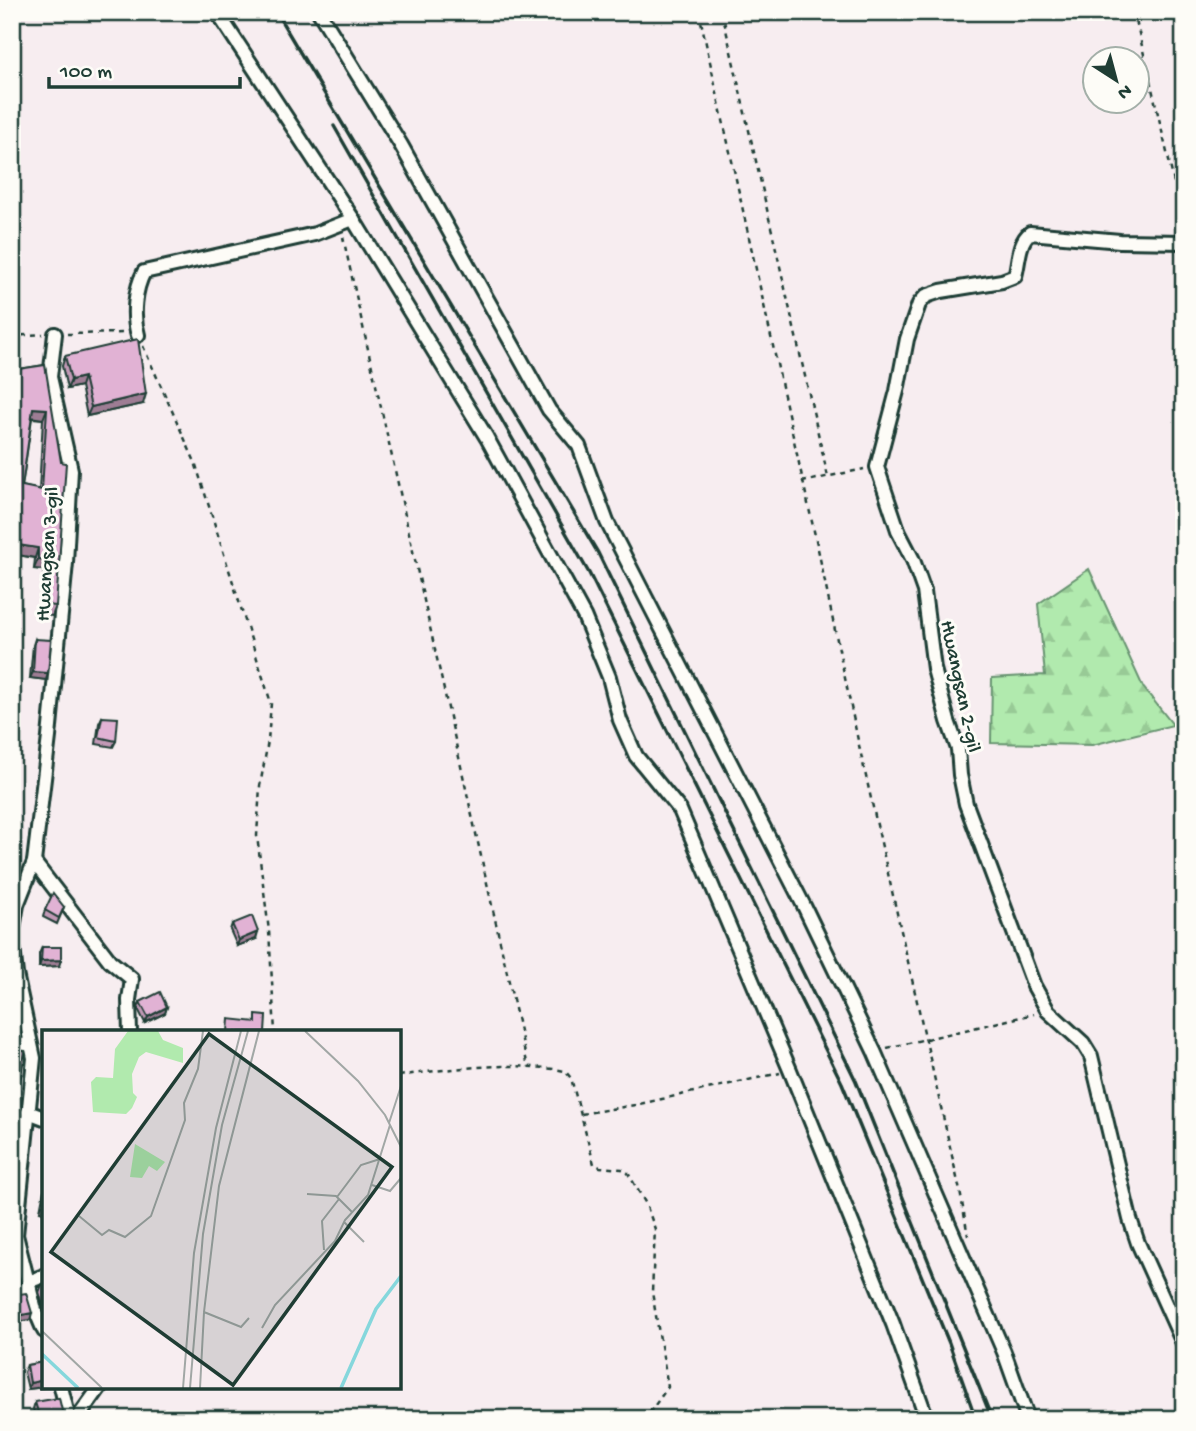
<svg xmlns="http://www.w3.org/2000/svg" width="1196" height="1431" viewBox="0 0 1196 1431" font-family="'Gochi Hand',sans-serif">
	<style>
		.forest { fill: url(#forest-firs); stroke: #689471; stroke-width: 2 }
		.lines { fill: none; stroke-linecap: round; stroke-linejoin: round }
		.minor-casing { stroke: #1f3d34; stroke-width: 18 }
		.path { stroke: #1f3d34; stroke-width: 2.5; stroke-dasharray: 5 5; stroke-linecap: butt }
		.minor { stroke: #fdfcf7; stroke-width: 12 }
		.rail { stroke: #1f3d34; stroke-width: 3.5 }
		.wall { fill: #c299b6; stroke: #1f3d34; stroke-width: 2; fill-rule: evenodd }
		.shaded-wall { fill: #9e7d94; stroke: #1f3d34; stroke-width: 2 }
		.building { fill: #e1b2d4; stroke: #1f3d34; stroke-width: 2; fill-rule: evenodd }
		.labels { text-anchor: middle; stroke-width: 6; stroke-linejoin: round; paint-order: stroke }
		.street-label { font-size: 21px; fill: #1f3d34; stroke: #fdfcf7 }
		.inset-river { fill: none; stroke: #85d7dc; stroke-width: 3.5 }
		.inset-road { fill: none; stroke: #a1a7a5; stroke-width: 2 }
		.view { fill: #1f3d34; fill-opacity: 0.15; stroke: #1f3d34; stroke-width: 3.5 }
		.inset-edge { fill: none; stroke: #1f3d34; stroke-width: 3.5 }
	</style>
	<defs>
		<pattern id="forest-firs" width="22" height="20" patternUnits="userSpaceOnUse" patternTransform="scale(1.75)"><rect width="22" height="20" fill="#b1eaae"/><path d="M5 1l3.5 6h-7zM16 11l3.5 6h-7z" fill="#98ca96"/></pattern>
	</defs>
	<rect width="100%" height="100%" fill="#f7edf0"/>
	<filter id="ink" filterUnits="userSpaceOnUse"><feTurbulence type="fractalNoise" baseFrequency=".0143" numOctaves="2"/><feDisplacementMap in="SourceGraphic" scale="14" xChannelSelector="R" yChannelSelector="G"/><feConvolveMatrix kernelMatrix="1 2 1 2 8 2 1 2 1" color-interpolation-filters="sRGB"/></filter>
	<g filter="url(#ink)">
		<!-- forest -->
		<polygon class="forest" points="1089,569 1143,687 1173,725 1092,745 991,743 992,678 1045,675 1038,604"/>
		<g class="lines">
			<!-- minor casing -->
			<g class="minor-casing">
				<g id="minor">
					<polyline points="217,12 353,219"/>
					<polyline points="319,12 401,145 549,410 579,446 607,522 804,906 874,1051 1004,1352 1028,1419"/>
					<path d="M 1184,242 L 1120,241 L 1030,233 C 1018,242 1019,263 1015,276 L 1002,281 L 941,291 L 926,296 L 919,304 L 907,339 L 897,391 L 877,467 L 899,533 L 913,560 L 924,591 L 934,669 L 948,721 L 958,749 L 960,775 L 966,804 L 1034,986 L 1048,1011 L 1083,1043 L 1091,1056 L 1130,1219 L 1138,1243 L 1184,1345"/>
					<path d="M 138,335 C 132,315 135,289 144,272 L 315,234 L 353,219 L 487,438 L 584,616 L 609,677 L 620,720 L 636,756 L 680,810 L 790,1070 L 893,1324 L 927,1419"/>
					<polyline points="34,862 110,961 132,979 129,1000 130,1032"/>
					<polyline points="12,934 17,905 34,862 49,737 66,563 71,470 50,377 55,334"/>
					<polyline points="12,938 16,974 34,1058 16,1235 35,1310 44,1331"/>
					<polyline points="12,1046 30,1044"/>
					<polyline points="28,1112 44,1118"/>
					<polyline points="28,1282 44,1276"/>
					<polyline points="12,1292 30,1289"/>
					<polyline points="61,1387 69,1419"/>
					<polyline points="77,1419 100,1387"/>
				</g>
			</g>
			<!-- path -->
			<g class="path">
				<polyline points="699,12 818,549 860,750 960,1191 968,1236"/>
				<polyline points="722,12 828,477"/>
				<polyline points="1134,12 1184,225"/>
				<polyline points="343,237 528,1067"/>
				<polyline points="67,334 127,333"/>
				<polyline points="12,336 43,334"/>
				<polyline points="143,346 195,462 271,703 268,741 260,786 257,836 269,931 275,1032"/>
				<polyline points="802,482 864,469"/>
				<polyline points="887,1048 1034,1014"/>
				<path d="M 399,1076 C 452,1068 512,1061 565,1071 L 571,1078 L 594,1164 L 600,1167 L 622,1169 L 628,1173 L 646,1204 L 655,1229 L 652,1292 L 668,1387 L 645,1419"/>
				<polyline points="581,1114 635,1105 780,1073"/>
			</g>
			<!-- minor -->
			<use href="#minor" class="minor"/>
			<!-- rail -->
			<g class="rail">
				<polyline points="276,12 598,553 856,1081 992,1419"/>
				<polyline points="334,126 589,573 842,1083 949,1343 976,1419"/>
			</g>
		</g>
		<!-- wall -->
		<g class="wall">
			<polygon points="65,356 143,404 87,416 81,386 67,389 62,366"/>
			<path d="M 45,365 L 56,606 L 52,616 L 43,615 L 45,597 L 41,598 L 44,570 L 34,569 L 35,558 L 12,554 L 12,370 ZM 32,418 L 43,419 L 39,490 L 22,486 Z"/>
			<polygon points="35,639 48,673 46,680 30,678 33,645"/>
			<polygon points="102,717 116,741 113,747 96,744 99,723"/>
			<polygon points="64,907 57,924 43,917 45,910"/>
			<polygon points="232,924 256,939 237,946 230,930"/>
			<polygon points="42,947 59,966 39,967 39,954"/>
			<polygon points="140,1002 167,1007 165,1013 145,1023 138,1009"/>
			<polygon points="44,1190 44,1212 40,1211"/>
			<polygon points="42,1285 44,1285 44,1308 39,1292"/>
			<polygon points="44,1362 44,1387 28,1389 24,1372 27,1365"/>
			<polygon points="35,1402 62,1419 36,1419 33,1409"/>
		</g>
		<!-- shaded-wall -->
		<g class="shaded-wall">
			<polygon points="84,377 81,386 67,389 71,380"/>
			<polygon points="146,394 143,404 87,416 91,407"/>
			<polygon points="33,408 47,409 43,419 30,417"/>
			<polygon points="12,544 38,548 35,558 12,554"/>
			<polygon points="38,559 48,560 44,570 34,569"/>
			<polygon points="45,588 48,588 45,597 41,598"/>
			<polygon points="33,672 48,673 46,680 30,678"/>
			<polygon points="258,932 256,939 237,946 239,940"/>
			<polygon points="61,960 59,966 39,967 41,961"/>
			<polygon points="167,1007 165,1013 145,1023 148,1017"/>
			<polygon points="12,1076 21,1076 19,1083 12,1082"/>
			<polygon points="12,1163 16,1164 14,1170 12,1170"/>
			<polygon points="42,1205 44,1205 44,1212 40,1211"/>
			<polygon points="32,1313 30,1320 12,1323 12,1317"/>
			<polygon points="44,1380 44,1387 28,1389 30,1383"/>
			<polygon points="63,1415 62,1419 44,1419"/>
		</g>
		<!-- building -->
		<g class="building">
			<polygon points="138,339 146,394 91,407 84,377 71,380 65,356"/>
			<path d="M 45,365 L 61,462 L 66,463 L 56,606 L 46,605 L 48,588 L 45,588 L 48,560 L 38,559 L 38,548 L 12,544 L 12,370 ZM 33,408 L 47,409 L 42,490 L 22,486 Z"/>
			<polygon points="35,639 51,640 48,673 33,672"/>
			<polygon points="102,717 118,718 116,741 98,737"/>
			<polygon points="53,893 64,907 59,918 45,910"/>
			<polygon points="252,916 258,932 239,940 232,924"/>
			<polygon points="42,947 61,947 61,960 41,961"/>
			<polygon points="160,992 167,1007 148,1017 140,1002"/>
			<polygon points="256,1015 266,1016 265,1032 228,1032 229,1019 256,1022"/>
			<polygon points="12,1050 25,1051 21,1076 12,1076"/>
			<polygon points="12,1141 18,1142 16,1164 12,1163"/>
			<polygon points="26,1293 32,1313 12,1317 12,1303 20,1301 19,1294"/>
			<polygon points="44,1362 44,1380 30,1383 27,1365"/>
			<polygon points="59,1398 63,1415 40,1419 35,1402"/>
		</g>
	</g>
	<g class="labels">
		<!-- street labels -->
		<g class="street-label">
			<text transform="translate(46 554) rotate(-86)" y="7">Hwangsan 3-gil</text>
			<text transform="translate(962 686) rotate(78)" y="7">Hwangsan 2-gil</text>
		</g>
	</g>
	<!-- overview -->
	<g transform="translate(42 1030)">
		<rect width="359" height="359" fill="#f7edf0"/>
		<path d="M 86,1 L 116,1 L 121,10 L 141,18 L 141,33 L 104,22 L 97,27 L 90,44 L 91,63 L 95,67 L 90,78 L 84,84 L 51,82 L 49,52 L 54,47 L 71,48 L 73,19 ZM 93,114 L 123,132 L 115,141 L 107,136 L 100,148 L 88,147 Z" fill="#b1eaae"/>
		<path class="inset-river" d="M 0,324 L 36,358M 299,358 L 334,279 L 359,246"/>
		<path class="inset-road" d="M 263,1 L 316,51 L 343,85 L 359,117M 347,93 L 359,56M 330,155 L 348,161 L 359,148M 265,164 L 294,166 L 310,182M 295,167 L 319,135 L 338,129M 37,186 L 60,205 L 67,200 L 83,207 L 109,186 L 143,90 L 142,73 L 156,39 L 161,1M 302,192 L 322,212M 282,220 L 280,191 L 297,169M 207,288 L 199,297 L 162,282 L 177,156 L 217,1M 220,298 L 233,275 L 293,211 L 303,190 L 326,165 L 348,95M 0,301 L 60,358M 141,358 L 152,223 L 174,98 L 199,1M 148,358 L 161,204 L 180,95 L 206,1M 158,358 L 162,282"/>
		<path class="view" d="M 167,4 L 350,137 L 191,355 L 9,222 Z"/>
		<rect width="359" height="359" class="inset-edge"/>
	</g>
	<!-- margin -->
	<rect width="1196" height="1431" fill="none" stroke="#fdfcf7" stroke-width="42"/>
	<rect x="21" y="21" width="1154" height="1389" fill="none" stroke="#1f3d34" stroke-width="2.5" filter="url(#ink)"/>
	<!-- north arrow -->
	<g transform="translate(1116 80) rotate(144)"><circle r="33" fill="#fdfcf7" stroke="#a4b0a9" stroke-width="2"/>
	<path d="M0-5L12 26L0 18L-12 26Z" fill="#1f3d34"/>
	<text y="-10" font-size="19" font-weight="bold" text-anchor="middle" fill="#1f3d34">N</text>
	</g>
	<!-- scale -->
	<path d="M49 77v10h191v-10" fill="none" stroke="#1f3d34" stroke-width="3.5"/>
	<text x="60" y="77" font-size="21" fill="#1f3d34" stroke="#fdfcf7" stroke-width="5" paint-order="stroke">100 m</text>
</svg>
